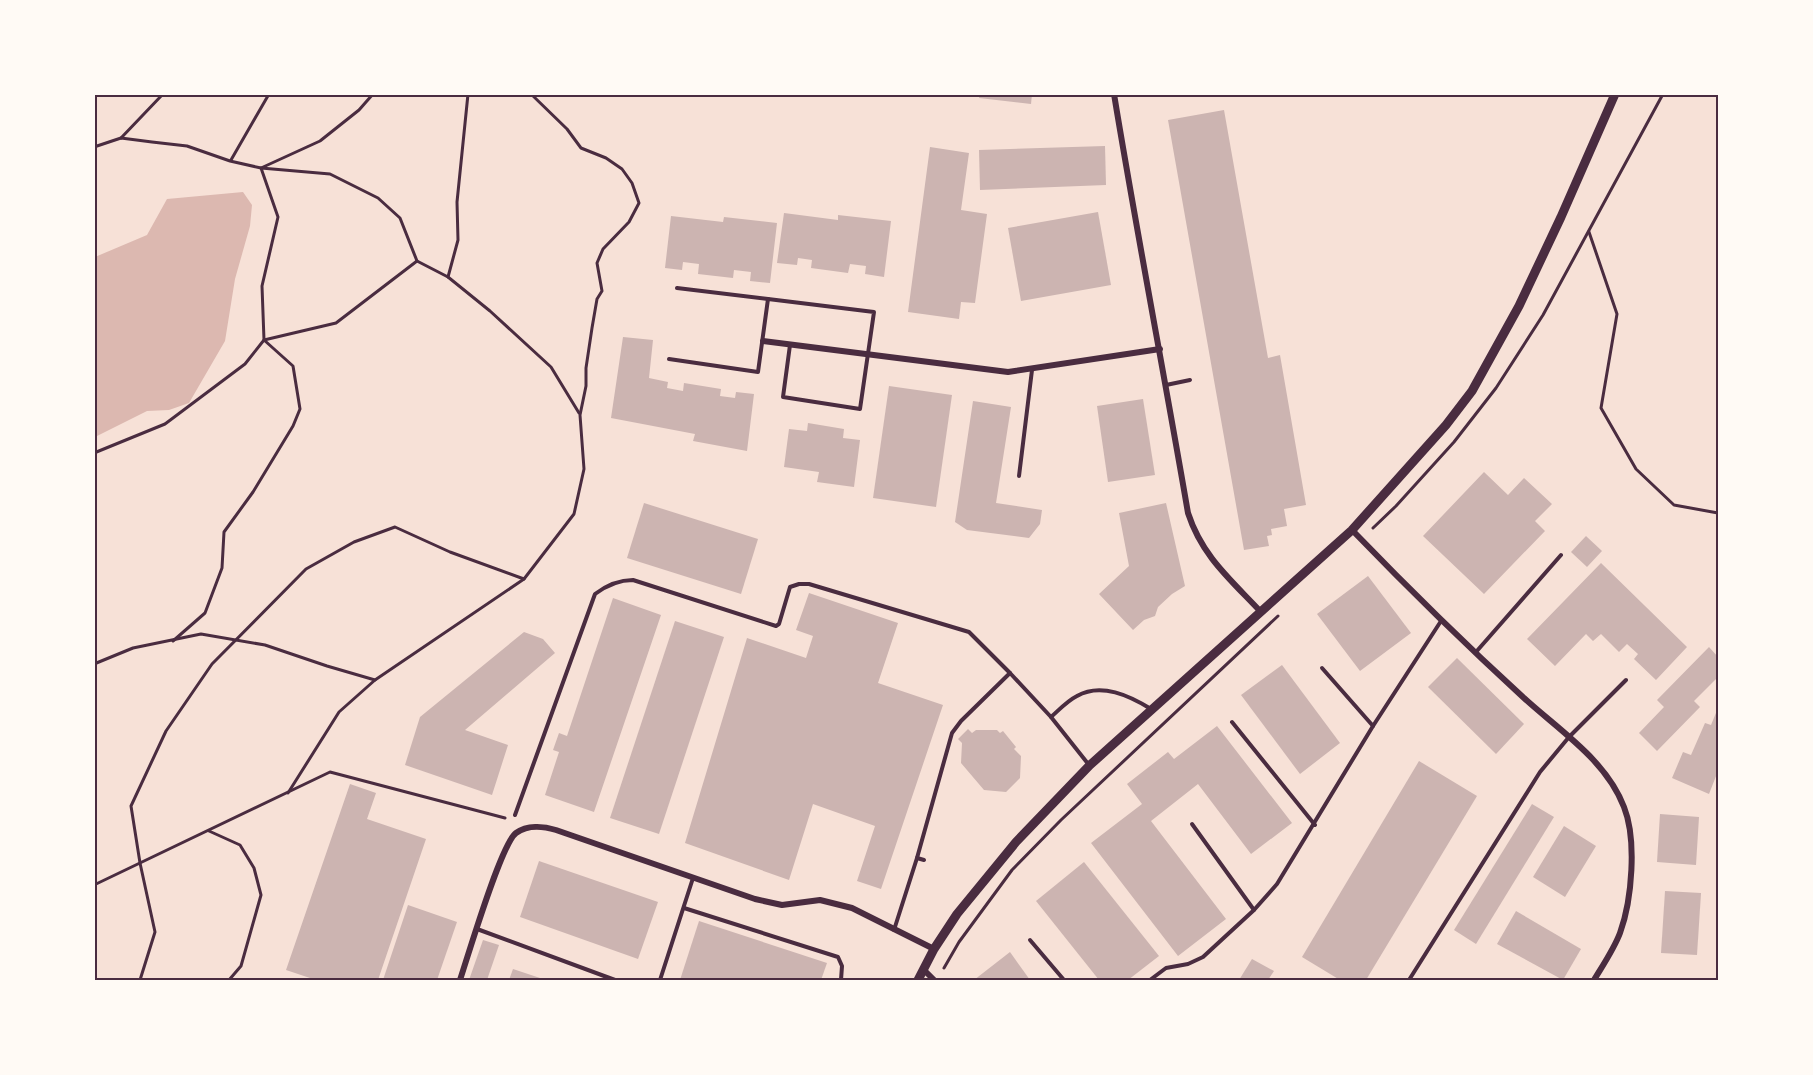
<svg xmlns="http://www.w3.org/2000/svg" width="1813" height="1075" viewBox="0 0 1813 1075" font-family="Helvetica,sans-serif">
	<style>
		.water { fill: #dcb8b0 }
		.building { fill: #ccb4b1 }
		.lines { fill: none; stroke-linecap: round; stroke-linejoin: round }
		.path { stroke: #4a2c40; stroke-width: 3 }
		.service { stroke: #4a2c40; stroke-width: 4 }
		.minor { stroke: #4a2c40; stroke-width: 6 }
		.tertiary { stroke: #4a2c40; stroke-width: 9 }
		.neatline { fill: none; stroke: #4a2c40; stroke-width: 2 }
	</style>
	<rect width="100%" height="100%" fill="#f7e1d7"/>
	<!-- water -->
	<polygon class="water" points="243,192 252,205 250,226 235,279 225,341 189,403 169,410 147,411 95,437 95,257 147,235 167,199"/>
	<!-- building -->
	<g class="building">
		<polygon points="980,94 1032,94 1031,104 979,98"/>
		<polygon points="1224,110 1268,358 1280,355 1306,505 1284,509 1287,526 1271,529 1272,535 1267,536 1269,546 1244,550 1168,120"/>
		<polygon points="1105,146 1106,185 980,190 979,150"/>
		<polygon points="930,147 969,153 961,210 987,214 975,303 961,302 959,319 908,312"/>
		<polygon points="1098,212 1111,285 1021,301 1008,228"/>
		<polygon points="784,213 838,220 838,215 891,221 884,277 865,274 866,266 850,264 848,273 811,268 812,260 798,258 797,265 777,263"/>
		<polygon points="671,216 723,222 724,217 777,223 770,283 750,281 751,272 734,270 733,278 698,274 699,264 683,262 682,270 665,268"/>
		<polygon points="623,337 653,340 649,378 668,382 667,388 683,391 684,383 721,389 720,396 735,398 736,392 754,394 747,451 693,441 695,434 611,418"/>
		<polygon points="889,386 952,395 936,507 873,498"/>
		<polygon points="1143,399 1155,475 1108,482 1097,406"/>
		<polygon points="973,401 1011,407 996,503 1042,510 1040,524 1029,538 967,530 955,522"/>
		<polygon points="808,423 844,429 843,438 860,440 854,487 817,482 819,472 784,467 789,429 807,431"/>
		<polygon points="1484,472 1508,495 1524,478 1552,504 1535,521 1545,531 1484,594 1423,536"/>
		<polygon points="644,503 758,539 741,594 627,558"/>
		<polygon points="1166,503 1185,586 1172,594 1158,607 1155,616 1144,620 1133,630 1099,594 1129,566 1119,513"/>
		<polygon points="1586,536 1602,551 1587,567 1571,552"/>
		<polygon points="1601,563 1687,647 1656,680 1634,659 1638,654 1627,644 1619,652 1601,634 1593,641 1586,634 1555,666 1527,639"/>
		<polygon points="1368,576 1411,633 1360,671 1317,614"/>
		<polygon points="809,593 898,623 878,683 943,705 881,889 857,881 875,826 813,804 789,880 685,843 747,638 806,658 813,636 796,630"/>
		<polygon points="613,598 661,615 594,812 545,795 559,752 553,750 559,733 567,736"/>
		<polygon points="675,621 724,637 659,834 610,818"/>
		<polygon points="524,632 543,639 555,653 465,730 508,745 492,795 405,765 420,717"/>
		<polygon points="1709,647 1718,657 1718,677 1694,701 1700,707 1657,751 1639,733 1664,707 1657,700"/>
		<polygon points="1457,658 1524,724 1496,754 1428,687"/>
		<polygon points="1282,665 1340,743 1300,774 1241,695"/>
		<polygon points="1718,708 1718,771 1709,794 1672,778 1683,752 1691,755 1705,723 1711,725"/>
		<polygon points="1217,726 1292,823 1251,854 1198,784 1151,821 1226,919 1178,956 1091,843 1142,804 1127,784 1168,752 1174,759"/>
		<polygon points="968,729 972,733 976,730 997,730 1000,733 1003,731 1016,747 1014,749 1021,756 1020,778 1006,792 984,790 961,763 962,743 958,739"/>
		<polygon points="1419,761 1477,796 1366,980 1340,980 1302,957"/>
		<polygon points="350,784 376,793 367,819 426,839 378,980 316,980 286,970"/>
		<polygon points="1532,804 1554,817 1476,944 1454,930"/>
		<polygon points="1660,814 1699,817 1696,865 1657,862"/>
		<polygon points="1564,826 1596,846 1565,897 1533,877"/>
		<polygon points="539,861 658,902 638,959 520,917"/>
		<polygon points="1084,862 1159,956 1128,980 1099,980 1036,901"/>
		<polygon points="1665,891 1701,893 1697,955 1661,953"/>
		<polygon points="408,905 457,922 437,980 383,980"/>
		<polygon points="1516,911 1581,949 1563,980 1497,944"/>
		<polygon points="699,921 827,963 821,980 680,980"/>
		<polygon points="483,940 499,945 487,980 469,980"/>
		<polygon points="1010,952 1030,980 974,980"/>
		<polygon points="1252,959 1274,971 1268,980 1239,980"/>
		<polygon points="513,969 546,980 509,980"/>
	</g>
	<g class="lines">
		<!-- path -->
		<g class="path">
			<polyline points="121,138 163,94"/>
			<polyline points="94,147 121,138 152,142 187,146 230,161 261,168 320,141 359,110 373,94"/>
			<polyline points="231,160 269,94"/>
			<polyline points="1589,232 1617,314 1601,408 1636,469 1674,505 1718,513"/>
			<polyline points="448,277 458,240 457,202 468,94"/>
			<polyline points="94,453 165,424 245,364 264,340 336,323 417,261 448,277 490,311 551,367 579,413"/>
			<polyline points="1373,528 1396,506 1454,442 1496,388 1543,315 1663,94"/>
			<polyline points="173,641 205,613 222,568 224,532 253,492 293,426 300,409 293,366 264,340 262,286 278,217 261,168 330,174 378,198 400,218 417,261"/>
			<polyline points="94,664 133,648 201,634 265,645 327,666 375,680"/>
			<polyline points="288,793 339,712 375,680 524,579 574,514 584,469 580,415 586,386 586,368 592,328 597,299 602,291 597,263 603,249 629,222 639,203 632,183 622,169 606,158 581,148 567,129 531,94"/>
			<polyline points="209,831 240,845 254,868 261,895 241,966 229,980"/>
			<polyline points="94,885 330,772 505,818"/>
			<polyline points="944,968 959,942 1012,870 1061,820 1278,616"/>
			<polyline points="140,980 155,932 140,863 131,806 166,731 212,664 306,569 354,542 395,527 450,552 524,579"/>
		</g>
		<!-- service -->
		<g class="service">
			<polyline points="768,299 874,312 860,409 783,397 790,345"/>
			<polyline points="669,359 758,372 768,299 677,288"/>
			<polyline points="1166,385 1190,380"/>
			<polyline points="1019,476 1032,370"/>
			<polyline points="1476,652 1561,555"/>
			<polyline points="1322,668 1373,726 1441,621"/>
			<path d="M 1051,717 C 1059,710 1067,701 1077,696 C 1101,682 1130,696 1151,709"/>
			<polyline points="1232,722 1315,825"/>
			<path d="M 515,815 L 595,594 C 607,585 618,580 633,580 L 776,626 L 779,624 L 790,587 L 799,584 L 809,584 L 969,632 L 1010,673"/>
			<polyline points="1192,824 1254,910"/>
			<polyline points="917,858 924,860"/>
			<polyline points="684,908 838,957 842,966 841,980"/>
			<polyline points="477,929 615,980"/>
			<polyline points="894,930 917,858 952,733 961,721 1010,673 1051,717 1089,765"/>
			<polyline points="1030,940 1064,980"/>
			<polyline points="660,980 693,878"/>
			<polyline points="1150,980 1166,968 1188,964 1203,957 1254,910 1277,884 1373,726"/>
			<polyline points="1409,980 1540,772 1569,737 1626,680"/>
		</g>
		<!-- minor -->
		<g class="minor">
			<path d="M 1114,94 C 1137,234 1164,373 1188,513 C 1202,556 1230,579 1260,611"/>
			<polyline points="763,341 1008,372 1160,349"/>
			<path d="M 1352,530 C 1408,588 1465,644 1524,698 C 1560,731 1606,760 1624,807 C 1637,840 1632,900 1620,933 C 1614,949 1603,965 1594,980"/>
			<polyline points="923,969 934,980"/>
			<path d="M 460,980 C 468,956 501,844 516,833 C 527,825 543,826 556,830 L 755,899 L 782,905 L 820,900 L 852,908 L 934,949"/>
		</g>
		<!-- tertiary -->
		<polyline class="tertiary" points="918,980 934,949 957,914 1016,842 1090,765 1352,530 1446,425 1472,391 1519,306 1561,217 1615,94"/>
	</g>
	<!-- border -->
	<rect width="1813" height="1075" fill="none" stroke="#fffaf5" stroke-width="192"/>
	<rect x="96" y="96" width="1621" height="883" class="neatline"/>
</svg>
